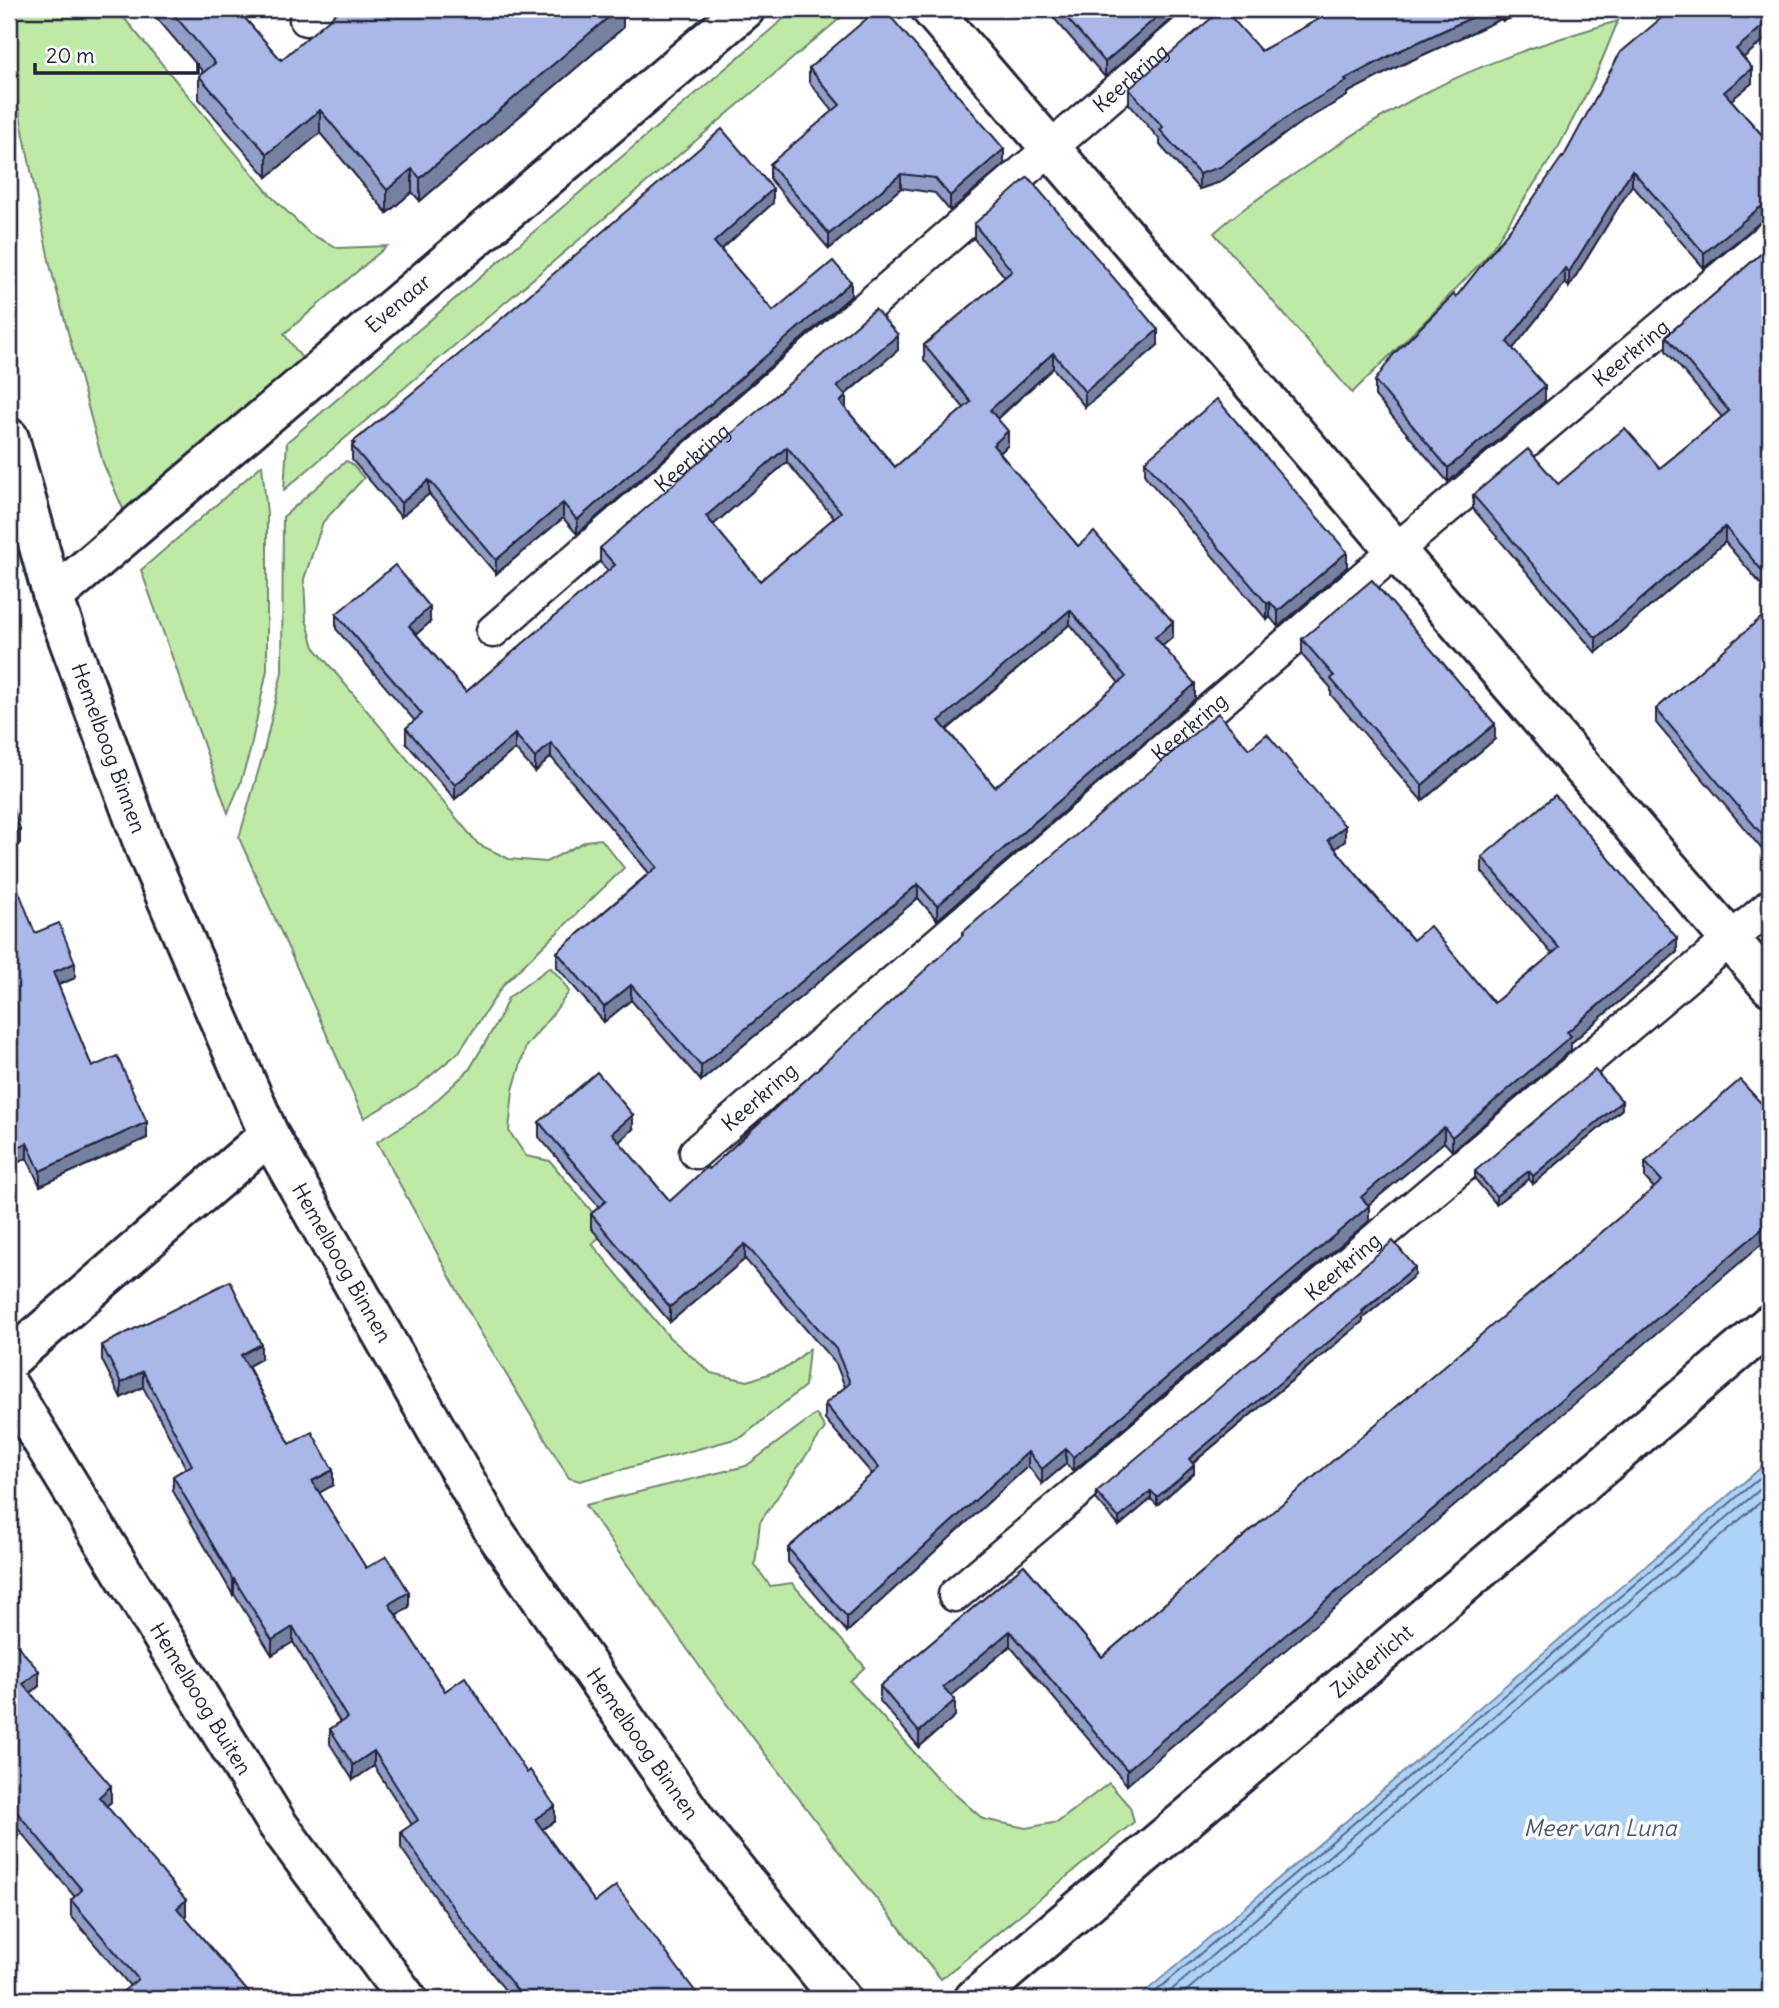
<svg xmlns="http://www.w3.org/2000/svg" width="1779" height="2008" viewBox="0 0 1779 2008" font-family="Delius,sans-serif">
	<style>
		.green { fill: #beeaa6; stroke: #708670; stroke-width: 2 }
		.water { fill: #add3f7; stroke: #758cac; stroke-width: 2 }
		.lines { fill: none; stroke-linecap: round; stroke-linejoin: round }
		.shore { stroke: #5a6986; stroke-width: 2 }
		.service-casing { stroke: #22223b; stroke-width: 37 }
		.minor-casing { stroke: #22223b; stroke-width: 44 }
		.service { stroke: #fff; stroke-width: 32 }
		.minor { stroke: #fff; stroke-width: 38 }
		.wall { fill: #919ec8; stroke: #22223b; stroke-width: 2; fill-rule: evenodd }
		.shaded-wall { fill: #7681a2; stroke: #22223b; stroke-width: 2 }
		.building { fill: #a9b8e8; stroke: #22223b; stroke-width: 2; fill-rule: evenodd }
		.labels { text-anchor: middle; stroke-width: 7; stroke-linejoin: round; paint-order: stroke }
		.street-label { font-size: 21px; fill: #22223b; stroke: #fff }
		.water-label { font-size: 23px; font-style: italic; fill: #4c5773; stroke: #fff }
	</style>
	<rect width="100%" height="100%" fill="#fff"/>
	<filter id="ink" filterUnits="userSpaceOnUse"><feTurbulence type="fractalNoise" baseFrequency=".0143" numOctaves="2"/><feDisplacementMap in="SourceGraphic" scale="14" xChannelSelector="R" yChannelSelector="G"/><feConvolveMatrix kernelMatrix="1 2 1 2 8 2 1 2 1" color-interpolation-filters="sRGB"/></filter>
	<g filter="url(#ink)">
		<!-- green -->
		<g class="green">
			<polygon points="9,9 121,9 124,18 271,196 310,234 338,248 387,246 284,334 307,365 127,518 103,463 50,265 9,61"/>
			<polygon points="795,9 851,9 284,490 287,442"/>
			<path d="M 1618,21 L 1595,77 L 1559,146 L 1487,256 L 1433,313 L 1352,393 L 1214,233 C 1242,208 1274,188 1305,167 C 1343,141 1382,115 1423,94 C 1484,62 1552,40 1618,21 Z"/>
			<polygon points="346,461 351,463 364,478 323,522 304,579 306,619 314,647 478,844 509,859 546,862 586,841 601,839 624,868 504,984 459,1052 416,1088 364,1118 239,838 264,751 282,672 283,517"/>
			<polygon points="262,465 267,514 267,670 250,751 240,784 228,813 141,570"/>
			<polygon points="550,967 562,980 569,992 552,1015 526,1046 513,1090 509,1131 526,1156 550,1161 607,1230 592,1244 669,1337 711,1373 748,1381 788,1367 809,1349 805,1386 742,1437 580,1481 569,1478 475,1323 377,1142 424,1112 469,1070 499,1019 508,998"/>
			<polygon points="816,1414 825,1428 760,1522 755,1565 770,1586 792,1583 865,1667 850,1681 939,1780 983,1819 1026,1828 1058,1822 1109,1783 1130,1807 1134,1822 941,1979 849,1865 705,1674 585,1505 746,1466"/>
		</g>
		<!-- water -->
		<polygon class="water" points="1770,1460 1770,1999 1137,1999"/>
		<g class="lines">
			<!-- shore -->
			<g class="shore">
				<polyline points="1147,1999 1770,1469"/>
				<polyline points="1161,1999 1770,1481"/>
				<polyline points="1177,1999 1770,1494"/>
			</g>
			<!-- service casing -->
			<g class="service-casing">
				<g id="service">
					<polyline points="306,19 318,9"/>
					<path id="s1" d="M 493,631 L 1211,9"/>
					<path id="s2" d="M 696,1152 L 1396,550 L 1770,237"/>
					<path id="s3" d="M 955,1595 L 1770,906"/>
				</g>
			</g>
			<!-- minor casing -->
			<g class="minor-casing">
				<g id="minor">
					<polyline points="931,9 1770,986"/>
					<path id="s4" d="M 9,438 L 53,597 L 145,848 L 269,1135 L 494,1531 L 699,1825 L 841,1999"/>
					<path id="s5" d="M 53,597 L 745,9"/>
					<polyline points="9,1360 269,1135"/>
					<path id="s6" d="M 9,1387 L 278,1825 L 407,1999"/>
					<path id="s7" d="M 974,1999 L 1770,1324"/>
				</g>
			</g>
			<!-- service -->
			<use href="#service" class="service"/>
			<!-- minor -->
			<use href="#minor" class="minor"/>
		</g>
		<!-- wall -->
		<g class="wall">
			<polygon points="149,9 237,9 281,60 623,9 623,28 420,201 412,192 387,213 320,133 267,177 199,99 199,76 203,72"/>
			<polygon points="1046,9 1183,9 1105,77"/>
			<polygon points="1337,9 1535,9 1503,21 1501,19 1397,67 1347,93 1347,96 1297,125 1220,182 1199,189 1160,145 1160,140 1129,104 1129,89 1261,51"/>
			<polygon points="1770,9 1770,35 1743,58 1752,83 1731,100 1770,144 1770,219 1768,219 1759,223 1704,268 1632,185 1569,287 1565,283 1513,349 1545,401 1448,482 1375,396 1375,381 1456,297 1526,209 1563,158"/>
			<polygon points="809,68 1004,164 950,211 935,193 901,188 829,249 770,179 770,164 833,111 809,82"/>
			<polygon points="773,203 721,250 773,311 851,296 577,534 563,518 496,574 429,494 401,517 352,460 352,446 353,444 353,442"/>
			<path d="M 974,224 L 1158,345 L 1085,407 L 1053,368 L 998,419 L 1008,445 L 999,454 L 1078,546 L 1173,637 L 1162,646 L 1195,699 L 937,920 L 918,898 L 701,1081 L 631,1000 L 604,1022 L 557,967 L 557,952 L 649,873 L 551,757 L 535,772 L 515,749 L 455,799 L 406,743 L 406,728 L 415,721 L 336,629 L 336,614 L 430,622 L 416,634 L 466,692 L 608,571 L 600,562 L 600,548 L 898,350 L 845,395 L 846,409 L 895,467 L 964,408 L 924,360 L 924,345 L 1005,277 L 974,239 ZM 787,462 L 834,518 L 760,581 L 713,525 ZM 1070,624 L 1119,683 L 995,787 L 947,730 Z"/>
			<polygon points="1770,246 1770,595 1725,542 1596,653 1473,509 1473,495 1558,484 1660,468 1722,417 1666,351 1666,336"/>
			<polygon points="1145,461 1347,567 1278,627 1270,617 1267,620 1145,476"/>
			<polygon points="1770,611 1770,859 1656,723 1656,709"/>
			<polygon points="1302,639 1495,739 1422,801 1331,695 1331,688 1302,655"/>
			<polygon points="1249,749 1345,841 1335,849 1413,940 1494,1003 1552,954 1482,872 1482,857 1677,952 1571,1043 1571,1050 1452,1151 1444,1142 1368,1205 1369,1221 1073,1471 1066,1464 1042,1484 1028,1466 847,1632 788,1562 788,1548 872,1474 825,1419 825,1404 845,1387 836,1364 745,1259 670,1322 591,1228 591,1214 599,1207 539,1137 539,1122 633,1129 619,1142 670,1201 709,1169 962,937 962,933"/>
			<polygon points="35,933 75,978 58,985 92,1067 147,1138 40,1186 27,1158 9,1167"/>
			<polygon points="1622,1109 1533,1184 1529,1179 1496,1204 1475,1179 1475,1171"/>
			<polygon points="1770,1113 1127,1785 1010,1646 951,1696 955,1716 919,1747 880,1701 880,1686 1024,1565 1102,1657 1654,1188 1645,1178 1645,1162"/>
			<polygon points="1415,1275 1363,1318 1363,1321 1193,1463 1194,1473 1157,1505 1151,1499 1119,1526 1096,1499 1096,1492"/>
			<polygon points="102,1345 261,1359 248,1366 290,1444 333,1485 319,1493 366,1568 409,1607 396,1615 445,1691 555,1821 542,1829 595,1902 701,1999 512,1999 456,1927 401,1848 401,1832 412,1825 374,1766 353,1780 330,1744 330,1729 340,1722 293,1642 272,1655 234,1594 233,1595 173,1491 173,1476 186,1468 143,1387 121,1398 102,1360"/>
			<polygon points="9,1635 39,1686 31,1693 111,1802 106,1806 186,1915 184,1917 254,1999 130,1986 71,1916 71,1900 75,1897 9,1818"/>
		</g>
		<!-- shaded-wall -->
		<g class="shaded-wall">
			<polygon points="618,9 623,9 623,28 420,201 420,178"/>
			<polygon points="1166,9 1183,9 1105,77 1105,62"/>
			<polygon points="1490,9 1501,9 1501,19 1397,67 1347,93 1347,96 1297,125 1220,182 1199,189 1199,174 1345,79 1397,52"/>
			<polygon points="1503,9 1535,9 1503,21"/>
			<polygon points="1770,20 1770,35 1736,64 1736,49"/>
			<polygon points="1752,68 1752,83 1724,106 1724,92"/>
			<polygon points="320,110 320,133 267,177 267,154"/>
			<polygon points="1004,149 1004,164 950,211 950,196"/>
			<polygon points="412,169 412,192 387,213 387,190"/>
			<polygon points="1632,170 1632,185 1569,287 1569,272"/>
			<polygon points="901,174 901,188 829,249 829,234"/>
			<polygon points="773,189 773,203 714,256 714,242"/>
			<polygon points="1768,204 1768,219 1759,223 1704,268 1704,253 1759,208"/>
			<polygon points="1565,268 1565,283 1507,356 1507,342"/>
			<polygon points="851,282 851,296 577,534 577,520"/>
			<polygon points="1158,330 1158,345 1085,407 1085,392"/>
			<polygon points="898,335 898,350 837,401 837,386"/>
			<polygon points="1053,353 1053,368 990,425 990,410"/>
			<polygon points="1545,386 1545,401 1448,482 1448,468"/>
			<polygon points="846,396 846,411 840,402"/>
			<polygon points="1008,431 1008,445 993,460 993,445"/>
			<polygon points="787,447 787,462 706,531 706,516"/>
			<polygon points="429,480 429,494 401,517 401,503"/>
			<polygon points="563,503 563,518 496,574 496,560"/>
			<polygon points="1725,527 1725,542 1596,653 1596,638"/>
			<polygon points="1347,552 1347,567 1278,627 1278,611"/>
			<polygon points="1270,602 1270,617 1267,620 1267,604"/>
			<polygon points="430,607 430,622 409,641 409,626"/>
			<polygon points="1070,610 1070,624 939,736 939,721"/>
			<polygon points="1173,622 1173,637 1155,652 1155,637"/>
			<polygon points="1195,684 1195,699 937,920 937,906"/>
			<polygon points="1495,724 1495,739 1422,801 1422,785"/>
			<polygon points="515,734 515,749 455,799 455,785"/>
			<polygon points="551,743 551,757 535,772 535,758"/>
			<polygon points="1345,826 1345,841 1328,854 1328,840"/>
			<polygon points="20,829 20,844 9,848 9,833"/>
			<polygon points="918,884 918,898 701,1081 701,1066"/>
			<polygon points="1677,938 1677,952 1571,1043 1571,1050 1452,1151 1452,1137 1567,1032"/>
			<polygon points="75,963 75,978 53,987 53,972"/>
			<polygon points="631,985 631,1000 604,1022 604,1007"/>
			<polygon points="1622,1101 1622,1109 1533,1184 1533,1176"/>
			<polygon points="633,1115 633,1129 612,1148 612,1133"/>
			<polygon points="147,1122 147,1138 40,1186 40,1171"/>
			<polygon points="1444,1127 1444,1142 1361,1211 1361,1197"/>
			<polygon points="27,1143 27,1158 9,1167 9,1151"/>
			<polygon points="1529,1171 1529,1179 1496,1204 1496,1196"/>
			<polygon points="1369,1206 1369,1221 1073,1471 1073,1457"/>
			<polygon points="1770,1222 1770,1237 1127,1785 1127,1770"/>
			<polygon points="745,1244 745,1259 670,1322 670,1307"/>
			<polygon points="1415,1267 1415,1275 1363,1318 1363,1321 1189,1466 1189,1459"/>
			<polygon points="261,1344 261,1359 241,1370 241,1355"/>
			<polygon points="143,1371 143,1387 121,1398 121,1383"/>
			<polygon points="1066,1449 1066,1464 1042,1484 1042,1469"/>
			<polygon points="1028,1452 1028,1466 847,1632 847,1617"/>
			<polygon points="1194,1465 1194,1473 1157,1505 1157,1497"/>
			<polygon points="333,1470 333,1485 312,1497 312,1481"/>
			<polygon points="1151,1491 1151,1499 1119,1526 1119,1518"/>
			<polygon points="234,1579 234,1594 233,1595 233,1580"/>
			<polygon points="409,1592 409,1607 389,1619 389,1604"/>
			<polygon points="293,1627 293,1642 272,1655 272,1640"/>
			<polygon points="1010,1631 1010,1646 943,1702 943,1687"/>
			<polygon points="39,1671 39,1686 23,1699 23,1684"/>
			<polygon points="955,1700 955,1716 919,1747 919,1732"/>
			<polygon points="374,1751 374,1766 353,1780 353,1765"/>
			<polygon points="111,1786 111,1802 99,1812 99,1797"/>
			<polygon points="555,1806 555,1821 535,1834 535,1819"/>
			<polygon points="186,1900 186,1915 177,1923 177,1908"/>
			<polygon points="548,1991 548,1999 538,1999"/>
		</g>
		<!-- building -->
		<g class="building">
			<polygon points="169,9 237,9 281,60 341,9 618,9 420,178 412,169 387,190 320,110 267,154 199,76 215,63"/>
			<polygon points="878,9 884,9 1004,149 950,196 935,178 901,174 829,234 770,164 840,105 809,68"/>
			<polygon points="1059,9 1166,9 1105,62"/>
			<polygon points="1222,9 1224,9 1261,51 1337,9 1490,9 1397,52 1345,79 1347,81 1297,110 1220,167 1199,174 1160,130 1163,127 1129,89"/>
			<polygon points="1672,9 1770,9 1770,20 1736,49 1752,68 1724,92 1770,144 1770,204 1768,204 1759,208 1704,253 1632,170 1569,272 1565,268 1507,342 1545,386 1448,468 1375,381 1393,355 1454,294 1456,297 1526,209 1562,157 1563,158 1620,53"/>
			<polygon points="722,129 773,189 714,242 773,311 833,261 851,282 577,520 563,503 496,560 429,480 401,503 352,446 355,443 353,442 487,331"/>
			<path d="M 1028,177 L 1158,330 L 1085,392 L 1053,353 L 990,410 L 1008,431 L 993,445 L 1078,546 L 1094,532 L 1173,622 L 1155,637 L 1195,684 L 937,906 L 918,884 L 701,1066 L 631,985 L 604,1007 L 557,952 L 657,867 L 551,743 L 535,758 L 515,734 L 455,785 L 406,728 L 422,714 L 336,614 L 395,565 L 430,607 L 409,626 L 466,692 L 615,565 L 600,548 L 875,309 L 898,335 L 837,386 L 846,396 L 840,402 L 895,467 L 971,402 L 924,345 L 1012,271 L 974,224 ZM 787,447 L 841,512 L 760,581 L 706,516 ZM 1070,610 L 1126,677 L 995,787 L 939,721 Z"/>
			<polygon points="1770,246 1770,580 1725,527 1596,638 1473,495 1528,449 1558,484 1625,428 1660,468 1729,411 1666,336"/>
			<polygon points="1217,399 1347,552 1278,611 1270,602 1267,604 1145,461"/>
			<polygon points="1372,580 1495,724 1422,785 1331,679 1334,676 1302,639"/>
			<polygon points="1770,610 1770,844 1656,709"/>
			<polygon points="1218,713 1249,749 1267,734 1345,826 1328,840 1370,891 1413,940 1430,926 1494,1003 1559,948 1482,857 1555,795 1677,938 1567,1032 1571,1036 1452,1137 1444,1127 1361,1197 1369,1206 1073,1457 1066,1449 1042,1469 1028,1452 847,1617 788,1548 879,1468 825,1404 850,1383 836,1349 745,1244 670,1307 591,1214 606,1201 539,1122 597,1072 633,1115 612,1133 670,1201 707,1167 709,1169 963,935 962,933"/>
			<polygon points="9,797 20,829 9,833"/>
			<polygon points="9,866 35,933 59,923 75,963 53,972 92,1067 117,1056 147,1122 40,1171 27,1143 9,1151"/>
			<polygon points="1595,1070 1622,1101 1533,1176 1529,1171 1496,1196 1475,1171"/>
			<polygon points="1740,1080 1770,1113 1770,1222 1127,1770 1010,1631 943,1687 955,1700 919,1732 880,1686 1024,1565 1102,1657 1662,1181 1645,1162"/>
			<polygon points="1393,1241 1415,1267 1362,1311 1363,1313 1189,1459 1194,1465 1178,1480 1157,1497 1151,1491 1119,1518 1096,1492"/>
			<polygon points="230,1281 261,1344 241,1355 290,1444 312,1432 333,1470 312,1481 366,1568 387,1556 409,1592 389,1604 445,1691 465,1677 527,1773 530,1770 555,1806 535,1819 595,1902 616,1886 701,1999 554,1999 548,1991 538,1999 524,1999 456,1912 401,1832 418,1820 374,1751 353,1765 330,1729 347,1718 293,1627 272,1640 234,1579 233,1580 173,1476 192,1465 143,1371 121,1383 102,1345"/>
			<polygon points="9,1635 39,1671 23,1684 111,1786 99,1797 186,1900 177,1908 254,1999 114,1999 138,1979 71,1900 82,1890 9,1803"/>
		</g>
	</g>
	<g class="labels">
		<!-- street labels -->
		<g class="street-label">
			<text dy="7" stroke="none"><textPath href="#s1" startOffset="844">Keerkring</textPath></text>
			<text dy="7" stroke="none"><textPath href="#s5" startOffset="453">Evenaar</textPath></text>
			<text dy="7" stroke="none"><textPath href="#s2" startOffset="1230">Keerkring</textPath></text>
			<text dy="7" stroke="none"><textPath href="#s1" startOffset="264">Keerkring</textPath></text>
			<text dy="7" stroke="none"><textPath href="#s2" startOffset="651">Keerkring</textPath></text>
			<text dy="7" stroke="none"><textPath href="#s4" startOffset="326">Hemelboog Binnen</textPath></text>
			<text dy="7" stroke="none"><textPath href="#s2" startOffset="84">Keerkring</textPath></text>
			<text dy="7" stroke="none"><textPath href="#s4" startOffset="892">Hemelboog Binnen</textPath></text>
			<text dy="7" stroke="none"><textPath href="#s3" startOffset="508">Keerkring</textPath></text>
			<text dy="7" stroke="none"><textPath href="#s7" startOffset="522">Zuiderlicht</textPath></text>
			<text dy="7" stroke="none"><textPath href="#s6" startOffset="366">Hemelboog Buiten</textPath></text>
			<text dy="7" stroke="none"><textPath href="#s4" startOffset="1460">Hemelboog Binnen</textPath></text>
		</g>
		<!-- water labels -->
		<g class="water-label">
			<text x="1600" y="1836">Meer van Luna</text>
		</g>
	</g>
	<!-- margin -->
	<rect width="1779" height="2008" fill="none" stroke="#fff" stroke-width="35"/>
	<rect x="18" y="18" width="1744" height="1973" fill="none" stroke="#22223b" stroke-width="2.5" filter="url(#ink)"/>
	<!-- scale -->
	<path d="M35 63v10h163v-10" fill="none" stroke="#22223b" stroke-width="3.5"/>
	<text x="46" y="63" font-size="21" fill="#22223b" stroke="#ffffff" stroke-width="5" paint-order="stroke">20 m</text>
</svg>
